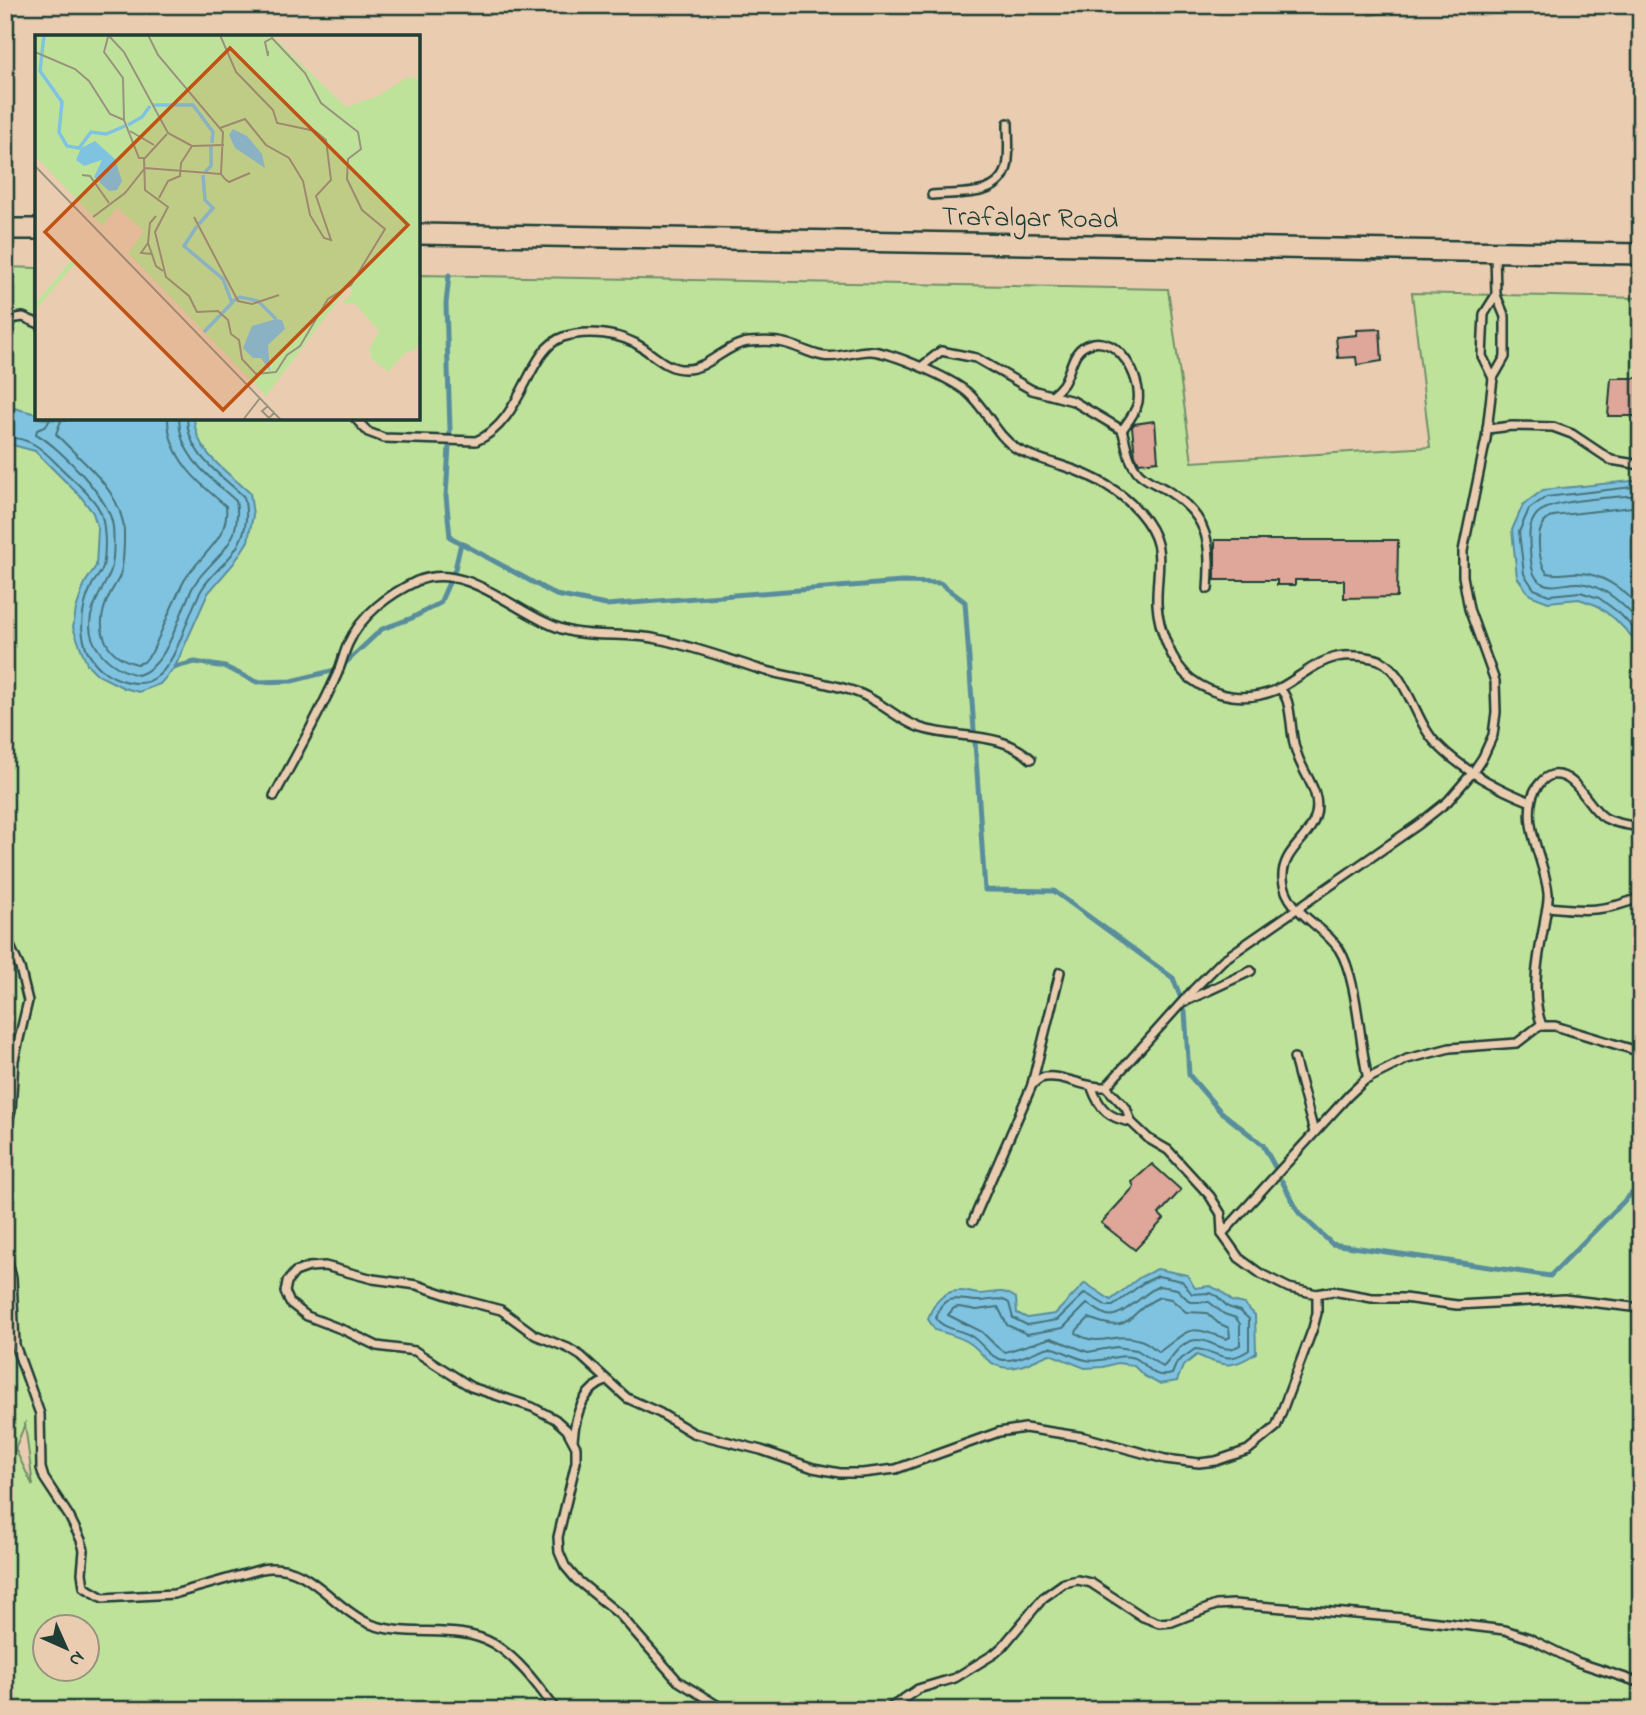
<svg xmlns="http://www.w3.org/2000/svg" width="1646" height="1715" viewBox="0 0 1646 1715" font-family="'Indie Flower',sans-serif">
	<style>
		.green { fill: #bfe29b; stroke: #6f9068; stroke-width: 2; fill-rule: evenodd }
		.water { fill: #80c3e1; stroke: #598d9c; stroke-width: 2 }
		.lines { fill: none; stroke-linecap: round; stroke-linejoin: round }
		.shore { stroke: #467379; stroke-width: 2 }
		.stream { stroke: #598d9c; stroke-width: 5 }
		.building { fill: #dfa69a; stroke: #1f3d34; stroke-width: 2 }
		.service-casing { stroke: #1f3d34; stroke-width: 12 }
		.secondary-casing { stroke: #1f3d34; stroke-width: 24 }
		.service { stroke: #eacdb1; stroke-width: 7 }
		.secondary { stroke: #eacdb1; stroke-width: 19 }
		.labels { text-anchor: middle; stroke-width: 7; stroke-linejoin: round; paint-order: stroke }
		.street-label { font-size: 28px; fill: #1f3d34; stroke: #eacdb1 }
		.inset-river { fill: none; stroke: #80c3e1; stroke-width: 3.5 }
		.inset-road { fill: none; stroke: #99937f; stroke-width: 2 }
		.view { fill: #c05314; fill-opacity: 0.15; stroke: #c05314; stroke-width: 3.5 }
		.inset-edge { fill: none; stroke: #1f3d34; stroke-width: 3.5 }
	</style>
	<rect width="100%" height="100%" fill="#eacdb1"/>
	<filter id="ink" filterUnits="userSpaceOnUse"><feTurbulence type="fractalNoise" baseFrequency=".0143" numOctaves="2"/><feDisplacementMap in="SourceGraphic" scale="14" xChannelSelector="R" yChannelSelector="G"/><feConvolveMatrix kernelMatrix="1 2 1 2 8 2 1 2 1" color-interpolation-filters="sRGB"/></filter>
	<g filter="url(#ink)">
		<!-- green -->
		<g class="green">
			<polygon points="1368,5 1397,5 1398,12 1369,15"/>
			<path d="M 5,267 L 37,268 L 37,418 L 418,418 L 418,275 L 1168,289 L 1192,462 L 1430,447 L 1412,293 L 1641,298 L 1641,1710 L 5,1710 L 5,1310 L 14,1343 L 5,1275 ZM 25,1424 L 33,1486 L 15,1449 ZM 46,1628 L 88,1628 L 88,1670 L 46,1670 Z"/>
		</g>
		<!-- water -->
		<g class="water">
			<path d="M 14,408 L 37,414 L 37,418 L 66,421 L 68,418 L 194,418 C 195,453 228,472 250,493 L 253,515 L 248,541 L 234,563 L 208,593 L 175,667 L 160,684 L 139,692 L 124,688 L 98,675 L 87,664 L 73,628 L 76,609 L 85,583 L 96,566 L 98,529 L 93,513 L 81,497 L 35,451 L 5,443 L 5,409 Z"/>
			<polygon points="1641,480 1641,646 1615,619 1596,605 1579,599 1548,602 1530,595 1517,577 1512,530 1523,505 1543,490"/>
			<path d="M 1157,1269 L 1187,1275 L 1195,1288 L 1210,1286 L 1221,1291 L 1232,1301 L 1244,1304 L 1255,1315 L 1256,1353 C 1231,1370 1223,1366 1197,1355 L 1183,1366 L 1177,1381 L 1159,1384 L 1144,1376 L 1133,1365 L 1117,1363 L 1103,1367 L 1085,1368 L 1050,1354 C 1036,1359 1017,1371 1002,1367 C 987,1364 982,1352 971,1344 C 960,1336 948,1334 935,1330 L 928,1319 C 932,1306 942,1291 958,1291 C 965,1290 972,1294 980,1294 C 997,1293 1000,1288 1016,1298 L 1017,1313 L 1027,1318 L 1055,1314 L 1085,1283 L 1111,1300 L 1140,1277 Z"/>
		</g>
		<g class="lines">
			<!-- shore -->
			<g class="shore">
				<path d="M 51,418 L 46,426 L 37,430 L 36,434 C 60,447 111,500 113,527 C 114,539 114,559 111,570 C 107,582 97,596 93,609 C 81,642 108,668 138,675 C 170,665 178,613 194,585 C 205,567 226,554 234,533 C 237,523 238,511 236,501 C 210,477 179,457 179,418"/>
				<path d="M 62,418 L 56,434 C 81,461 115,485 123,522 C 125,533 124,565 120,575 C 118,582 113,587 110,594 C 94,625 101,655 137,664 L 144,662 L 152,652 C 163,629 172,604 184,581 C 199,555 230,540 226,506 C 198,483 168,457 168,418"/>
				<path d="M 5,437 C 34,438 44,451 63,470 C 75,482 91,494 99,509 C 106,522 106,552 103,567 C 101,574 95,579 92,585 C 79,612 76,647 101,669 C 115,680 139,689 155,678 C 178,663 187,613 202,589 C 213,571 233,559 241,539 C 247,526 247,510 244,497 C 221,474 187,455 187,418"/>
				<polyline points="1641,486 1546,497 1529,509 1519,532 1524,574 1534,589 1549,595 1580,592 1599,598 1619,613 1641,636"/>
				<path d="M 1641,495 C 1619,497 1551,499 1537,514 C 1528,524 1529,537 1530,550 C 1531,562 1531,577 1542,583 C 1553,589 1568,582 1579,583 C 1605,585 1625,606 1641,624"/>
				<path d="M 1641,506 L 1553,516 C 1551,517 1545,521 1544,523 C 1535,534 1539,563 1547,573 C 1557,576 1569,572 1580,573 C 1603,574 1625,591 1641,608"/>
				<path d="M 1158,1276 L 1182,1281 L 1192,1294 L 1209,1293 L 1217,1296 L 1228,1307 L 1240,1311 L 1249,1319 L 1249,1350 C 1224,1367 1218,1350 1195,1349 L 1177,1362 L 1172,1374 C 1150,1380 1150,1364 1134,1358 C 1118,1352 1102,1364 1086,1360 C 1074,1358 1063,1350 1050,1347 C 1036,1350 1022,1360 1007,1360 C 991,1361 983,1343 971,1336 C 960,1329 942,1329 936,1318 C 942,1292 958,1300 977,1301 C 989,1302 999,1295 1009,1303 L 1013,1318 L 1027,1325 L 1057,1320 L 1085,1293 L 1107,1306 L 1113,1306 L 1143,1283 Z"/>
				<path d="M 1159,1286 L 1177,1289 L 1190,1302 L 1209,1302 L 1224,1314 L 1236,1318 L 1240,1324 L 1240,1345 C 1222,1357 1209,1335 1191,1341 C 1177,1345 1172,1359 1163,1367 L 1137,1350 L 1116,1347 L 1088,1352 L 1051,1338 L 1005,1352 L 998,1348 L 982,1332 L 948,1315 L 954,1308 L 959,1307 L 977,1310 L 998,1307 L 1007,1325 L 1027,1334 L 1063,1328 L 1087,1304 C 1094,1307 1100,1313 1107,1315 C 1122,1319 1144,1292 1159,1286 Z"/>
				<path d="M 1160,1297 L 1171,1299 L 1186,1312 L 1207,1313 L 1218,1323 L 1229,1328 L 1230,1337 L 1226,1339 C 1186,1323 1190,1330 1159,1352 C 1153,1348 1148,1342 1140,1340 C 1114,1331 1099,1349 1076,1333 L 1077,1330 L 1089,1318 C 1134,1337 1126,1311 1160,1297 Z"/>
			</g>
			<!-- stream -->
			<g class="stream">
				<polyline points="449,275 446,304 450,430 446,496 450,537 556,595 606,605 902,582 940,583 965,602 974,730"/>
				<polyline points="175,667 195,662 225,667 257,682 292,681 339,669 382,629 412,618 440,603 455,569 461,543"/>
				<polyline points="975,743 985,890 1054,891 1173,978 1180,996"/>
				<polyline points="1185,1011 1189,1075 1220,1111 1263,1145 1276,1169"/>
				<polyline points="1282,1181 1299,1213 1332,1244 1550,1276 1641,1184"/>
			</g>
		</g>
		<!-- building -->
		<g class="building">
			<polygon points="1380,329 1382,361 1357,365 1356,357 1338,358 1336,337 1357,335 1357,330"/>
			<polygon points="1611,378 1641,378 1641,416 1608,416"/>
			<polygon points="1155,421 1158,461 1139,463 1135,455 1132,427 1134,424"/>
			<polygon points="1215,540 1398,540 1397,597 1344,598 1344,580 1295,580 1295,585 1277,585 1277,580 1215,580"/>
			<polygon points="1152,1164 1181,1190 1159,1214 1164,1219 1135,1250 1101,1223 1134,1187 1132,1182"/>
		</g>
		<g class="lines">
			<!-- service casing -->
			<g class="service-casing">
				<g id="service">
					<path d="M 932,195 C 957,192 999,199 1007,167 C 1010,153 1008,137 1008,123"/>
					<polyline points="5,320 23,317 37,323"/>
					<path d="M 921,367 L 941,351 L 976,358 L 1032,390 L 1073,401 L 1122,430 C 1127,444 1127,459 1137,471 C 1145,481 1157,484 1168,491 C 1210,517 1211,545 1208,589"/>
					<polyline points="1493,378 1482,356 1484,314 1496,295 1495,252"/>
					<path d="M 1052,395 C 1056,392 1060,388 1063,384 C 1072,370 1071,350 1089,344 C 1118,334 1142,378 1138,402 C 1136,412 1128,422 1122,430"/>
					<path d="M 355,418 L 368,432 L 384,438 L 476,441 C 524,421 527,349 563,337 C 587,329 622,333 643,348 C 656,357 669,370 686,369 C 709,369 726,344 749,342 C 760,341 773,340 784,343 C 798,346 809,354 823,356 C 840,359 855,350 871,351 C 894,353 950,378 967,392 C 987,409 995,435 1017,449 C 1032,457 1047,461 1063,466 C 1091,475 1119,489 1139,512 C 1169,547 1156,565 1157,604 C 1158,627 1172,665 1191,679 C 1216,698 1247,702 1276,690 C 1297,680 1314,662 1337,657 C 1348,655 1361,656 1372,658 C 1405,663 1414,722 1437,744 C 1462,770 1498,789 1531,802"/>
					<polyline points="1487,429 1512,426 1553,427 1572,434 1611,460 1641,465"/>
					<path d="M 1279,688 C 1289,697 1289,710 1291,722 C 1292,733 1293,744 1297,754 C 1303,774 1321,791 1316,814 C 1311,839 1281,850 1283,879 C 1286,912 1322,924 1339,949 C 1358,979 1359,1043 1368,1079"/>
					<path d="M 274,796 C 295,758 317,718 335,679 C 341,667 343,655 348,644 C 361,615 389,594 417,581 C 470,559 522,622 573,632 C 601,637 630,633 657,639 C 692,646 725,658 759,669 C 791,678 824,681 856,692 C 880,700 897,720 921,728 C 958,740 1000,730 1031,759"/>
					<path d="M 1548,907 C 1584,911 1606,912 1641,897"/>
					<polyline points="5,935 20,968 28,1001 14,1060 11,1111 5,1129"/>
					<polyline points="1186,1001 1251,971"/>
					<path d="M 1542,1026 C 1530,994 1538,957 1544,925 C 1545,914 1549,904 1548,893 C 1545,862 1524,830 1532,798 C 1534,789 1543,777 1552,775 C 1577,772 1587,807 1605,818 C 1616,824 1628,825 1641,827"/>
					<polyline points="1294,1058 1314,1132"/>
					<polyline points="1032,1084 1060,972"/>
					<polyline points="1106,1087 1126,1108 1131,1122 1149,1139 1168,1150 1210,1196 1221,1214 1222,1234 1239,1258 1261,1274 1289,1288 1317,1294 1333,1291 1372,1298 1404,1298 1457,1305 1564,1299 1641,1308"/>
					<path d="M 1092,1088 C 1100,1110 1109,1118 1131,1122"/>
					<path d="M 973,1221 L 1032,1085 C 1035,1082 1038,1079 1041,1078 C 1061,1072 1084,1089 1106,1087 L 1193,990 L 1223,960 L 1419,824 L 1448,801 L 1473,772 L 1483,757 L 1493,735 L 1496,712 L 1495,681 L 1469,609 L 1463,576 L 1463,551 L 1486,439 L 1493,378 L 1505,357 L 1505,317 L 1496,295"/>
					<polyline points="1222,1234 1349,1095 1365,1080 1407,1059 1450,1048 1517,1043 1539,1026 1555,1026 1641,1052"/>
					<path d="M 5,1248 L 12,1278 L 15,1345 L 40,1414 L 41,1468 L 44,1478 L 69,1516 L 81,1540 L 84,1550 L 82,1573 L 84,1587 L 103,1598 L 174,1594 L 262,1569 C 309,1561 330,1606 368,1623 C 407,1640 456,1622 494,1644 C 520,1660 538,1686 556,1710"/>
					<path d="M 573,1440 C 575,1417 582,1389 606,1381"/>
					<polyline points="725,1710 678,1681 620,1615 576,1579 565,1566 559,1552 558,1537 576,1462 576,1447 567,1430 555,1419 532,1407 471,1387 415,1351 377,1346 346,1331 307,1316 290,1303 285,1292 287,1282 295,1272 309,1267 325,1266 373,1279 417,1285 459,1299 501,1310 535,1335 568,1348 581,1356 627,1398 660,1413 693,1433 761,1450 813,1468 840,1473 862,1473 896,1469 999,1432 1025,1428 1084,1437 1165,1459 1199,1463 1216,1461 1248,1450 1276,1427 1313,1328 1317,1313 1317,1294"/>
					<polyline points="887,1710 918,1689 955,1678 994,1654 1003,1646 1043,1598 1064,1583 1078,1580 1091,1583 1143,1617 1159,1623 1172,1622 1216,1605 1234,1604 1404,1618 1505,1630 1529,1638 1577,1662 1641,1683"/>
				</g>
			</g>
			<!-- secondary casing -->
			<g class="secondary-casing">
				<g id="secondary">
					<polyline points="5,229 37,229"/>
					<polyline points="418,234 1641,254"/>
				</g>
			</g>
			<!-- service -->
			<use href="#service" class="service"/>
			<!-- secondary -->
			<use href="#secondary" class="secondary"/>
		</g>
	</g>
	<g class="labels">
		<!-- street labels -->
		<g class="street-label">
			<text transform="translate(1030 216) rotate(1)" y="10">Trafalgar Road</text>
		</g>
	</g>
	<!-- overview -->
	<g transform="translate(35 35)">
		<rect width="385" height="385" fill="#eacdb1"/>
		<path d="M 0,0 L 237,0 L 311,72 L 343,61 L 373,42 L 385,44 L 385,307 L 381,314 L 370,318 L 353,337 L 336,323 L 334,314 L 344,296 L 320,269 L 307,268 L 318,257 L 315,253 L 326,235 L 231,361 L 93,218 L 109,196 L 82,173 L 67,191 L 0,121 ZM 38,223 L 42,226 L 0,276 L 0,269 Z" fill="#bfe29b"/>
		<path d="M 198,94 L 212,101 L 227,119 L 230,133 L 200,113 L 194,100 ZM 60,106 L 80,124 L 87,146 L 82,155 L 74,156 L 59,142 L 67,125 L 49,131 L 41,125 L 46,113 ZM 241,284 L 247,285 L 250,294 L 233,310 L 235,336 L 226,323 L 218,323 L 208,313 L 217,291 Z" fill="#80c3e1"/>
		<path class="inset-river" d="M 9,0 L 5,36 L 27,67 L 24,97 L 32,111 L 44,113 L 56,97 L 71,99 L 90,91M 118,70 L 158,70 L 178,97 L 177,108M 93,90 L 107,82 L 115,71M 170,137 L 176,131 L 176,111M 164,189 L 178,173 L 170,165 L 168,140M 162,191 L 149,211 L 188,244 L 197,268 L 169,297M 198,266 L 205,262 L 223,266 L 241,284"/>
		<path class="inset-road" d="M 73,0 L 89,17 L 133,98 L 157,111 L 189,110M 113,0 L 123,20 L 188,97 L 186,139 L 190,144 L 194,147 L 215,138M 185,0 L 201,37 L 238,75 L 242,88 L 280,96 L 291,105 L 296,145 L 281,161 L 296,205 L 289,203 L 275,180 L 268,146 L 254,123 L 231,110 L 210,84 L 185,93M 73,2 L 69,17 L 88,43 L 89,85 L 104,123 L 110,123 L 132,99M 0,17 L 40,34 L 54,46 L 75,79 L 89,85M 95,96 L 119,110M 109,123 L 110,155 L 133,172 L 120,197 L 131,242 L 154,261 L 162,277 L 183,276 L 193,285 L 196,299 L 204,305 L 207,324 L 221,339 L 241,337 L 252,320 L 265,311 L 293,264 L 316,250 L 350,194 L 327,175 L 312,144 L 313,124 L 326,114 L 323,97 L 286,68 L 270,38 L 237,3 L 230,7 L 233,21 L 233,16M 0,131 L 246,385M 47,140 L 55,141 L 74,168M 124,163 L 133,146 L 145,141 L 146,128 L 157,111M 121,181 L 115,188 L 113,208 L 121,231 L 128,236M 58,182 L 90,158 L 110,133 L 186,139M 159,182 L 203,266 L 217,269 L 244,260M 113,208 L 106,218 L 117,219M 233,371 L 227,376 L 234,383 L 239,378M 208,385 L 225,363"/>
		<path class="view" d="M 195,13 L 373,190 L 188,375 L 10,197 Z"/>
		<rect width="385" height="385" class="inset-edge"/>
	</g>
	<!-- margin -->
	<rect width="1646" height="1715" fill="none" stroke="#eacdb1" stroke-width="28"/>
	<rect x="14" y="14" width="1618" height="1687" fill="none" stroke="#1f3d34" stroke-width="2.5" filter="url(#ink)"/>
	<!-- north arrow -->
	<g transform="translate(66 1648) rotate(135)"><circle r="33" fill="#eacdb1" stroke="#99937f" stroke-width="2"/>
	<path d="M0-5L12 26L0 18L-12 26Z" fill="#1f3d34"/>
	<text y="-10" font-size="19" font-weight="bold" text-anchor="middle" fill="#1f3d34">N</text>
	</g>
</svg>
